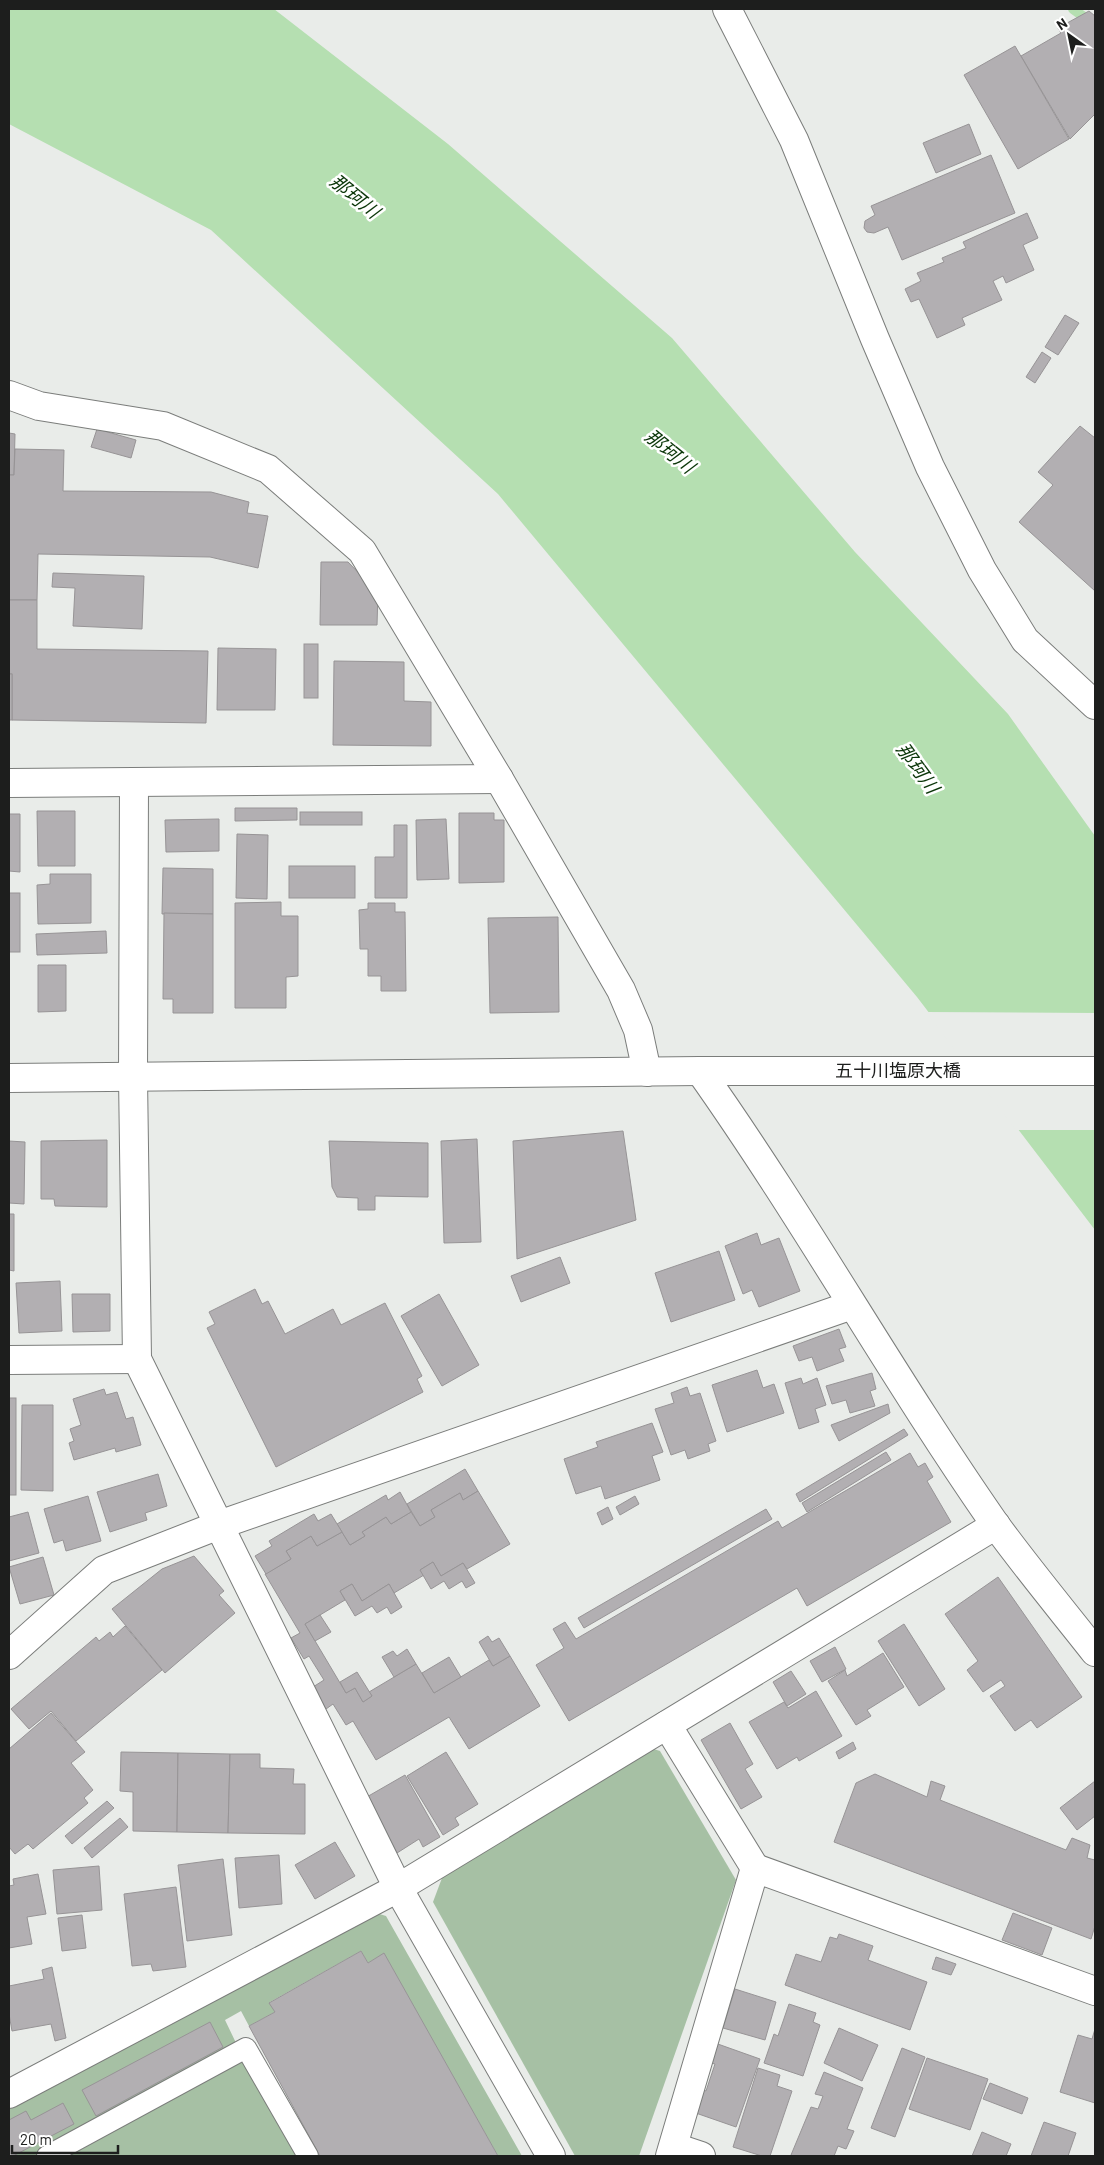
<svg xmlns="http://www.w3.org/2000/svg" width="1104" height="2165" viewBox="0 0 1104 2165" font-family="Barlow,'Noto Sans JP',sans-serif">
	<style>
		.green { fill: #a6c0a4 }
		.water { fill: #b5dfb1 }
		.pier { fill: #e9ece9 }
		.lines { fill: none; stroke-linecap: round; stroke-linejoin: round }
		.stream { stroke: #b5dfb1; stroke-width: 10 }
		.building { fill: #b2afb2; stroke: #979496 }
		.service-casing { stroke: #7b7d7b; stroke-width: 22 }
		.minor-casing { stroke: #7b7d7b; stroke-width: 30 }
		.tertiary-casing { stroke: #7b7d7b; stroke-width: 30 }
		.service { stroke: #fff; stroke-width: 20 }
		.minor { stroke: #fff; stroke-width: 28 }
		.tertiary { stroke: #fff; stroke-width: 28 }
		.labels { text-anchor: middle; stroke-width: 5; stroke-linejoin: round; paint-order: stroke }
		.street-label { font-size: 18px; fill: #1d1e1d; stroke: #fff }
		.water-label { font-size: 19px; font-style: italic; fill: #0b3609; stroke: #fff }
	</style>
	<rect width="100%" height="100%" fill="#e9ece9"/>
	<!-- green -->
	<g class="green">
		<polygon points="647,1747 660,1751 736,1880 639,2156 575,2156 433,1902 442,1878"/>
		<polygon points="373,1912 386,1916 522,2156 498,2156 384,1954 368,1963 361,1951 270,2002 275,2012 249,2026 241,2011 225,2020 237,2045 34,2156 9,2156 9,2108"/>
		<polygon points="244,2060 299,2156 67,2156"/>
	</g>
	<!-- water -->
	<polygon class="water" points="9,9 274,9 448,144 672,338 855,552 1008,714 1095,836 1095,1230 917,997 498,494 211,230 9,124"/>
	<!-- pier -->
	<polygon class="pier" points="926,1012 1095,1013 1095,1130 1016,1130"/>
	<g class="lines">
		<!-- stream -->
		<polyline class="stream" points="1073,9 1095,25"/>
	</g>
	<!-- building -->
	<g class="building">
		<polygon points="1089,11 1095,16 1095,114 1070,139 1021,56 1061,33 1058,28"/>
		<polygon points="1015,46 1069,139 1018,169 964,75"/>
		<polygon points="969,124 981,154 936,173 923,143"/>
		<polygon points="991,155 1015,213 902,260 888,227 874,233 867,232 864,228 865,221 875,215 871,206"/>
		<polygon points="1027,213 1038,238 1023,245 1034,270 1006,283 1003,276 993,281 1002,300 962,318 965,325 937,338 919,299 911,302 905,289 921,281 917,273 944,262 942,258 966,248 963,242"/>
		<polygon points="1065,315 1079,323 1058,355 1045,347"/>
		<polygon points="1042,352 1051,358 1035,383 1026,377"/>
		<polygon points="1080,426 1095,438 1095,591 1019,522 1053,485 1038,472"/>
		<polygon points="97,429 136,440 131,458 91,447"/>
		<polygon points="9,433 15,434 14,475 9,475"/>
		<polygon points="15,449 64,450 63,491 211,492 249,502 247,513 268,516 258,568 210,557 38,554 37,600 9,600 9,475 14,475"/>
		<polygon points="321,562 348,562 378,593 377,625 320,625"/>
		<polygon points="53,573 144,576 142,629 73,626 75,588 52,587"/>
		<polygon points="9,600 37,600 37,649 208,651 206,723 12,720 12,674 9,674"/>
		<rect x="304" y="644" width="14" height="54"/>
		<polygon points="218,648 276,649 275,710 217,710"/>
		<polygon points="334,661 404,662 404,701 431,702 431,746 333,745"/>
		<rect x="9" y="674" width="3" height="46"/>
		<polygon points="235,808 297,808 297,820 235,821"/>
		<polygon points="37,811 75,811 75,866 38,866"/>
		<rect x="300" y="812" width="62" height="13"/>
		<polygon points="459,813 494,813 494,820 504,820 504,882 459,883"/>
		<polygon points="9,814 20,814 20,872 9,871"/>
		<polygon points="219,819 219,851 166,852 165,820"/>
		<polygon points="446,819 449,879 417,880 416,820"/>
		<polygon points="394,825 407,825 407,898 375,898 375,857 394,857"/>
		<polygon points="237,834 268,835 267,899 236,898"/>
		<rect x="289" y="866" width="66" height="32"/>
		<polygon points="163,868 213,869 213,914 162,914"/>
		<polygon points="50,874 91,874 91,923 38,924 37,885 50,884"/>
		<rect x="9" y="893" width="11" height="59"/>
		<polygon points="281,902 281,916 298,916 298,976 286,977 286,1008 235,1008 235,903"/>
		<polygon points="368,903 395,903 395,912 405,912 406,991 381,991 381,976 368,976 368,949 360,949 359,910 368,909"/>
		<polygon points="164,913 213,914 213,1013 173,1013 173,999 163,999"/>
		<polygon points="558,917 559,1012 490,1013 488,918"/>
		<polygon points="106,931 107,953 37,955 36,934"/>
		<polygon points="38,965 66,965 66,1011 38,1012"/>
		<polygon points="623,1131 636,1220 517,1259 513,1141"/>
		<polygon points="477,1139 481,1242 444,1243 441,1141"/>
		<polygon points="107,1140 107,1207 55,1206 54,1199 41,1199 41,1141"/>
		<polygon points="9,1141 25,1142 24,1204 9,1203"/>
		<polygon points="329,1141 428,1143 428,1197 375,1196 375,1210 358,1210 358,1198 337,1197 332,1187"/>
		<polygon points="9,1214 14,1214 14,1271 9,1270"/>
		<polygon points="757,1233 761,1245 779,1238 800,1291 759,1307 752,1290 743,1294 725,1246"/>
		<polygon points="719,1251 735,1300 671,1322 655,1273"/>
		<polygon points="560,1257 570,1283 521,1302 511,1276"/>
		<polygon points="60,1281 62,1331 19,1333 16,1283"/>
		<polygon points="255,1289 262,1304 268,1301 285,1334 333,1309 341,1325 385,1303 422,1376 417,1379 423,1392 276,1467 207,1328 215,1324 209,1312"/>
		<polygon points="72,1294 110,1294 110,1331 73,1332"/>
		<polygon points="439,1294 479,1365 442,1386 401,1316"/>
		<polygon points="839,1329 846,1347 839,1349 844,1361 817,1371 812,1357 799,1361 793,1346"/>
		<polygon points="757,1370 763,1388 774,1384 784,1413 727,1432 712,1385"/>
		<polygon points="872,1373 876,1389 870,1391 875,1406 850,1413 846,1400 832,1404 826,1386"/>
		<polygon points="801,1378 803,1384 817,1378 826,1405 815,1409 819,1422 799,1429 785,1383"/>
		<polygon points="687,1387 690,1396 700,1393 716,1441 708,1444 710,1451 688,1459 685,1450 671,1455 655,1409 674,1403 671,1393"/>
		<polygon points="104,1389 106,1395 117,1392 126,1419 133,1417 141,1445 116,1452 115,1448 74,1460 69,1443 74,1441 70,1429 81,1425 73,1399"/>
		<rect x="9" y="1398" width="7" height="97"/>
		<polygon points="888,1404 890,1413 839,1441 831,1425"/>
		<polygon points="22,1405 53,1405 53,1491 21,1490"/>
		<polygon points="652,1423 663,1452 652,1456 660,1480 605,1499 601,1486 576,1494 564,1459 598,1447 596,1442"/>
		<polygon points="904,1429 908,1435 800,1502 796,1494"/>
		<polygon points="886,1452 891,1460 807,1512 802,1503"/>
		<polygon points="910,1453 918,1467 925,1463 933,1477 927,1481 951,1522 807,1606 797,1588 569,1721 536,1665 564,1648 553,1629 565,1622 576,1639 778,1521 782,1528"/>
		<polygon points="465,1469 478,1491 463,1500 460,1493 431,1510 435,1517 420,1526 407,1504"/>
		<polygon points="158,1474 167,1506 145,1513 147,1520 110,1532 97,1492"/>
		<polygon points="478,1491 510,1544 467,1569 463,1563 441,1576 433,1562 420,1570 424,1575 394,1593 389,1584 362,1601 352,1584 340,1591 345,1600 305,1624 346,1693 355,1688 363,1702 372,1696 369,1692 416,1664 434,1693 489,1660 493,1666 510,1656 540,1706 469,1749 449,1717 376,1760 353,1721 346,1725 333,1704 326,1709 313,1687 324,1680 309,1656 304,1659 291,1638 300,1633 265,1574 291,1559 286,1551 311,1536 317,1546 342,1532 350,1545 365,1536 362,1532 386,1517 391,1524 411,1512 420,1526 435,1517 431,1510 460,1493 463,1500"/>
		<polygon points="400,1492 411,1512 391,1524 386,1517 362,1532 365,1536 350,1545 337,1524 386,1495 388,1500"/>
		<polygon points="88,1496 101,1541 66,1551 63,1540 54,1543 44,1509"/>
		<polygon points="635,1496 639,1504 620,1515 616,1507"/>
		<polygon points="608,1507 613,1519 602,1525 597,1513"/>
		<polygon points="766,1509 772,1519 584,1628 578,1618"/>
		<polygon points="28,1512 39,1553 9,1561 9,1517"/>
		<polygon points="314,1514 318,1521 331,1514 342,1532 317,1546 311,1536 286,1551 291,1559 266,1574 255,1556 272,1546 269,1541"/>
		<polygon points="194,1556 224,1591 219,1595 235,1613 165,1673 112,1609 162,1569"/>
		<polygon points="43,1557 54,1595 20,1604 9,1567"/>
		<polygon points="433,1562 441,1576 463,1563 475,1583 466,1588 462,1581 449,1589 444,1581 431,1589 420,1570"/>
		<polygon points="998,1577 1082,1697 1037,1728 1031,1720 1015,1731 990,1696 1005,1686 1001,1680 983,1692 967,1670 978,1661 945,1614"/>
		<polygon points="352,1584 362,1601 389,1584 402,1607 391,1614 387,1607 377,1613 372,1606 355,1616 340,1591"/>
		<polygon points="320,1615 331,1632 315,1641 305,1624"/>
		<polygon points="904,1624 945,1689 919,1706 878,1641"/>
		<polygon points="125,1626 162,1670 76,1741 51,1711 29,1729 11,1709 96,1637 99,1641 110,1632 113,1637"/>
		<polygon points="488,1636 492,1642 499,1638 510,1656 493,1666 479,1642"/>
		<polygon points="835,1647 846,1669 822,1682 810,1661"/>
		<polygon points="407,1649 416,1664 394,1677 382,1657 393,1651 397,1656"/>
		<polygon points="883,1653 904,1687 867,1710 871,1716 856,1725 828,1681 845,1670 847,1676"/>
		<polygon points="449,1657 461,1677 434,1693 422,1673"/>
		<polygon points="791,1671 806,1694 787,1706 773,1682"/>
		<polygon points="357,1672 372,1696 363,1702 355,1688 346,1693 340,1682"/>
		<polygon points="816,1691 842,1736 799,1761 797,1757 777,1769 749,1722 784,1702 788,1708"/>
		<polygon points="51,1713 85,1752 71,1763 93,1790 84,1798 88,1803 33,1849 28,1844 15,1854 9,1847 9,1749"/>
		<polygon points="730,1723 753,1764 745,1769 762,1797 741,1809 701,1740"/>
		<polygon points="853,1742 856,1749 839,1759 836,1752"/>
		<polygon points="121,1752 178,1753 177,1832 133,1831 133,1792 120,1791"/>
		<polygon points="446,1752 478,1804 455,1818 459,1825 443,1835 407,1776"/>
		<polygon points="178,1753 230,1754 228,1833 177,1832"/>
		<polygon points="230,1754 260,1754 260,1768 294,1769 293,1784 305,1784 305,1834 228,1833"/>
		<polygon points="875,1774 927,1797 931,1781 945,1786 940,1800 1066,1850 1072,1838 1090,1845 1087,1858 1095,1860 1095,1926 1091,1939 834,1842 856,1783"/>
		<polygon points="405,1775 440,1837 423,1847 419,1839 397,1853 365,1798"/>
		<polygon points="1095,1781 1095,1816 1077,1830 1060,1808"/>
		<polygon points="107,1801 114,1808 72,1844 65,1836"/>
		<polygon points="120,1818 128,1827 92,1858 84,1848"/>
		<polygon points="335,1842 355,1876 315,1899 295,1865"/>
		<polygon points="279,1855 282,1904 239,1908 235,1858"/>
		<polygon points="223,1859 232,1935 187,1941 178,1865"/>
		<polygon points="99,1866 102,1910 57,1914 53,1870"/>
		<polygon points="38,1874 46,1914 27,1917 32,1944 9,1948 9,1886 14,1885 13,1879"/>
		<polygon points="176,1887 186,1967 153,1971 151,1964 132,1966 124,1894"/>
		<polygon points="1013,1913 1052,1928 1042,1955 1002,1940"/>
		<polygon points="82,1915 86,1948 62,1951 58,1918"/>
		<polygon points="839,1934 873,1946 868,1960 927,1982 910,2030 785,1985 796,1954 821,1962 830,1937 837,1939"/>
		<polygon points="361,1951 368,1963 384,1953 498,2156 320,2156 249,2026 275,2012 269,2003"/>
		<polygon points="936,1957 956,1964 951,1975 932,1969"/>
		<polygon points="52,1967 66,2038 55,2041 51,2024 12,2031 9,2014 9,1986 44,1979 42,1970"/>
		<polygon points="735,1989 776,2002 765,2040 723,2028"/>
		<polygon points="789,2004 816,2013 813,2022 820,2025 803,2076 764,2063 774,2034 778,2036"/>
		<polygon points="210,2022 223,2047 96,2116 82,2090"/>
		<polygon points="839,2028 878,2045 862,2081 824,2063"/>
		<polygon points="1095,2029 1095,2103 1060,2092 1078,2035 1092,2039"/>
		<polygon points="715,2043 760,2059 736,2127 690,2111 699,2088 706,2091 715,2064 708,2062"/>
		<polygon points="902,2048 925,2057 895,2137 871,2128"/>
		<polygon points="927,2058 988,2079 970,2130 909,2109"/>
		<polygon points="758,2068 780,2075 777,2086 792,2091 770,2156 762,2156 733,2147"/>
		<polygon points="824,2072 863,2088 847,2129 854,2131 846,2149 838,2146 834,2156 794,2156 791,2155 811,2107 818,2109 823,2096 815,2094"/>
		<polygon points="990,2083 1028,2098 1022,2114 983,2099"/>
		<polygon points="63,2103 74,2124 13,2156 9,2156 9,2120 26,2111 31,2120"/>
		<polygon points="1044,2122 1076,2133 1068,2156 1031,2156"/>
		<polygon points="982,2132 1011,2144 1006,2156 972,2156"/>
	</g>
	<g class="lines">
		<!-- service casing -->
		<g class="service-casing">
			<polyline id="service" points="47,2156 246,2048 308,2156"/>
		</g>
		<!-- minor casing -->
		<g class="minor-casing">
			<g id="minor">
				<polyline points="727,9 794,140 875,339 930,467 982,570 1025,640 1095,705"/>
				<polyline points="9,395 39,406 163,426 268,469 362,551 499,779 621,990 638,1030 647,1072"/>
				<polyline points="9,783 499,779"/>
				<polyline points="134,783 133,1077 137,1359 398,1888 551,2156"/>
				<path d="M 700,1071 C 804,1218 892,1376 995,1524 C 1027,1568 1062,1610 1095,1652"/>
				<polyline points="9,1360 137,1359"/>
				<polyline points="9,1655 104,1570 219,1525 852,1305"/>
				<polyline points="667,1725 755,1868"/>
				<polyline points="9,2094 398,1888 996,1525"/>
				<polyline points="674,2147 701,2156"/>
				<polyline points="670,2156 755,1868 1095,1991"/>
			</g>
		</g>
		<!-- tertiary casing -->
		<g class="tertiary-casing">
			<polyline id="tertiary" points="9,1078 700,1071 1095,1071"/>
		</g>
		<!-- service -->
		<use href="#service" class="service"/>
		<!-- minor -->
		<use href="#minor" class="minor"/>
		<!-- tertiary -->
		<use href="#tertiary" class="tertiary"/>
	</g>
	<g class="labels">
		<!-- street labels -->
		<g class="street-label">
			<text x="898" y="1077">五十川塩原大橋</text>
		</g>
		<!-- water labels -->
		<g class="water-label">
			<text transform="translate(355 196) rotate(39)" y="7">那珂川</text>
			<text transform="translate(670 451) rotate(39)" y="7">那珂川</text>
			<text transform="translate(918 768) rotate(54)" y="7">那珂川</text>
		</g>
	</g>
	<!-- border -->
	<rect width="1104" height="2165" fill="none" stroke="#1d1e1d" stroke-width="20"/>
	<!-- north arrow -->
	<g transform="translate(1069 35) rotate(327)" stroke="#ffffff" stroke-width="4" paint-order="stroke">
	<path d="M0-4L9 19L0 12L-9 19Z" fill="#1d1e1d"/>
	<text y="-8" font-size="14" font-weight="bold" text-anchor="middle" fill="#1d1e1d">N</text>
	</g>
	<!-- scale -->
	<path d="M12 2145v8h106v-8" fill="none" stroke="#1d1e1d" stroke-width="2.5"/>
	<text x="20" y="2145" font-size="15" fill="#1d1e1d" stroke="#ffffff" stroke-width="4" paint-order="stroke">20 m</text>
</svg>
